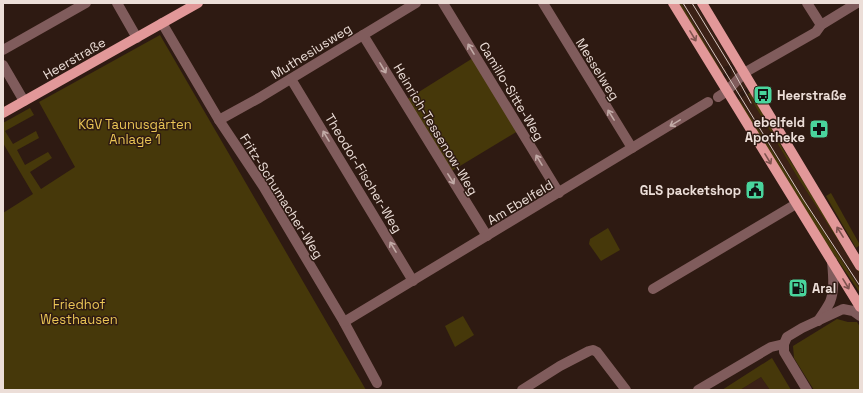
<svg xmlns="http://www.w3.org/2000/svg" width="863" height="393" viewBox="0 0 863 393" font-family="'Space Grotesk',sans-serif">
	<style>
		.built { fill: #3b2116 }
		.green { fill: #46380a }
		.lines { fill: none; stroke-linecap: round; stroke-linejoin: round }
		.minor { stroke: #805c5c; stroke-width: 10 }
		.major { stroke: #e29899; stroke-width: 10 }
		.tram { stroke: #d5c6c0; stroke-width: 1 }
		.oneway { stroke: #7f534f }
		.oneway2 { stroke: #c1aaa6 }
		.labels { text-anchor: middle; stroke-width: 3; stroke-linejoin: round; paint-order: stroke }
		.street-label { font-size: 13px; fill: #ecded8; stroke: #2e1a12 }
		.poi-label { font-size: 13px; font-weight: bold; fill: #ecded8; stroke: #2e1a12; text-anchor: start }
		.park-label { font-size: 13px; fill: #eac555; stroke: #2e1a12 }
	</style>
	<rect width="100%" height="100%" fill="#2e1a12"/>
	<!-- built -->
	<g class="built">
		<polygon points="679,3 695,3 732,64 724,67 727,72 722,75"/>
		<polygon points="736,67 739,72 728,85 724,79 732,75 731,71"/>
		<polygon points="742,77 748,87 733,97 736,87"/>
		<polygon points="748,94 798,178 860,274 860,289 739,99"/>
		<polygon points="761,377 770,390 740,390"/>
	</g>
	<!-- green -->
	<g class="green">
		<polygon points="679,3 681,3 723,74 722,75"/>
		<polygon points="160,35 366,390 3,390 3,213 33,194 3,143 3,123 30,108 34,115 5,131 13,144 36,131 39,138 17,150 25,165 48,152 52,158 30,172 41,189 75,167 39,102"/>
		<polygon points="473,58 518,131 450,172 406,100"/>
		<polygon points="751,92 783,149 860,271 860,274 798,178 748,94"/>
		<polygon points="739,99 860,289 860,293 820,234 737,101"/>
		<polygon points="831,193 860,245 856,248 826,196"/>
		<polygon points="608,228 620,250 601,261 589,244 590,239"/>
		<polygon points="463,316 474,335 455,347 445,326"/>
		<polygon points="837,319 848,322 857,322 860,327 860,390 814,390 794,358 793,346"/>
		<polygon points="772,358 791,390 770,390 761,377 740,390 722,390"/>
	</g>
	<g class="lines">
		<!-- minor -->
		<g class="minor">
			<polyline points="117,3 137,38"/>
			<polyline points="443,3 559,193"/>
			<polyline points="543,3 632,148"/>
			<polyline points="807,3 821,25"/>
			<polyline points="162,23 219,120 263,186 344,322 377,383"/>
			<polyline points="363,35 487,236"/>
			<polyline points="3,50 86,3"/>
			<polyline points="3,65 24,101"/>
			<polyline points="291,79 413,281"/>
			<polyline points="718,97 727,91 744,73 816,32 821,25 857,3"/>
			<polyline points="219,120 259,98 416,3"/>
			<polyline points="653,289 796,204"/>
			<path d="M 818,321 C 822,315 827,308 830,302 C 835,289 833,274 832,261"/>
			<polyline points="344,322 708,102"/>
			<polyline points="522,390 560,366 589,351 593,350 597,352 626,390"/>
			<polyline points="698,390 771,347 784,344"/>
			<polyline points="807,390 784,352 784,344 787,337 802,328 843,309 853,311 860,316"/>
		</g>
		<!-- major -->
		<g class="major">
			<polyline points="673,3 860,307"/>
			<polyline points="702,3 860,266"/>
			<polyline points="3,113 198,3"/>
		</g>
		<!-- tram -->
		<g class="tram">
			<polyline points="683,3 803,199 860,286"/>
			<polyline points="692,3 731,67 751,103"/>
		</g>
	</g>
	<!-- one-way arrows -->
	<defs><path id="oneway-shaft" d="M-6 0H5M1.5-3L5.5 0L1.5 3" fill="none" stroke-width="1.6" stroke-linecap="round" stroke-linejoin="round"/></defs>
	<g class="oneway">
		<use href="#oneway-shaft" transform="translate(693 36) rotate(59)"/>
		<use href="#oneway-shaft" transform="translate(768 159) rotate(59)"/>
		<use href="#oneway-shaft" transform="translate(840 232) rotate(-122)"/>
		<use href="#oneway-shaft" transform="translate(846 284) rotate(59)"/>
	</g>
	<g class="oneway2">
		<use href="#oneway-shaft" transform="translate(471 49) rotate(-121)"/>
		<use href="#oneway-shaft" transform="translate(383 68) rotate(59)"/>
		<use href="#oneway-shaft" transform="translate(611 115) rotate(-122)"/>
		<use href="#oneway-shaft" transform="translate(675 123) rotate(149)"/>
		<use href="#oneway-shaft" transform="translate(326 136) rotate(-121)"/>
		<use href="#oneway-shaft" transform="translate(539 160) rotate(-121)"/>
		<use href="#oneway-shaft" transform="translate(451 179) rotate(58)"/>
		<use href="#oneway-shaft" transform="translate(393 247) rotate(-121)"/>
	</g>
	<!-- icons -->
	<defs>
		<g id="bus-square" transform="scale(1)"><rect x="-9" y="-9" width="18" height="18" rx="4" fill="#49d49c" stroke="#2e1a12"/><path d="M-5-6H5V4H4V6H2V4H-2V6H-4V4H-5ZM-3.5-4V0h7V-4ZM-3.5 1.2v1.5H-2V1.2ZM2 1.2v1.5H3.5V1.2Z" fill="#111"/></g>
		<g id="pharmacy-square" transform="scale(1)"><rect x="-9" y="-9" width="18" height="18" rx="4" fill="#49d49c" stroke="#2e1a12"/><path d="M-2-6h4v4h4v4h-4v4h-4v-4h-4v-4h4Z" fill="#111"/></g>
		<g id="civic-square" transform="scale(1)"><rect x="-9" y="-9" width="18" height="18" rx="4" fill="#49d49c" stroke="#2e1a12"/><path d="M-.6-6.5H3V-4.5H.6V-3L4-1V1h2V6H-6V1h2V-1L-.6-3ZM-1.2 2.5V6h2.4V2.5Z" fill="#111"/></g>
		<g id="fuel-square" transform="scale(1)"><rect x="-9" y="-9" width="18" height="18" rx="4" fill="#49d49c" stroke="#2e1a12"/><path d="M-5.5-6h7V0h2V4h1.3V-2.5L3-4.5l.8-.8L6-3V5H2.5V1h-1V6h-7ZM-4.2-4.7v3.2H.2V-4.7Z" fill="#111"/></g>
	</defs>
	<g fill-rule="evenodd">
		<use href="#bus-square" x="763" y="95"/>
		<use href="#pharmacy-square" x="819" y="129"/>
		<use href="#civic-square" x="755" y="190"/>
		<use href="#fuel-square" x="798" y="288"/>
	</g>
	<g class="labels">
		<!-- street labels -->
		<g class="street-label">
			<text transform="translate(311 51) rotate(-32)" y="5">Muthesiusweg</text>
			<text transform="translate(74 58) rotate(-30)" y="5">Heerstraße</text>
			<text transform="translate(598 69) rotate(58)" y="5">Messelweg</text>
			<text transform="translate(512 91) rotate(59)" y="5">Camillo-Sitte-Weg</text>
			<text transform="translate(436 129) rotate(59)" y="5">Heinrich-Tessenow-Weg</text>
			<text transform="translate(364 173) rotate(59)" y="5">Theodor-Fischer-Weg</text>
			<text transform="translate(282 196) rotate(58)" y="5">Fritz-Schumacher-Weg</text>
			<text transform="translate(520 202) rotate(-31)" y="5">Am Ebelfeld</text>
		</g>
		<!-- poi labels -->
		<g class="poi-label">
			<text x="777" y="100">Heerstraße</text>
			<text x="805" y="127" text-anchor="end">ebelfeld<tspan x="805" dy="15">Apotheke</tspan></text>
			<text x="741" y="195" text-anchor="end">GLS packetshop</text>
			<text x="812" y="293">Aral</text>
		</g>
		<!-- park labels -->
		<g class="park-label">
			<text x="135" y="129">KGV Taunusgärten<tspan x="135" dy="15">Anlage 1</tspan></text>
			<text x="79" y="309">Friedhof<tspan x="79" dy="15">Westhausen</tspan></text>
		</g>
	</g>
	<!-- border -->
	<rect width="863" height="393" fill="none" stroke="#ecded8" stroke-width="8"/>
</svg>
